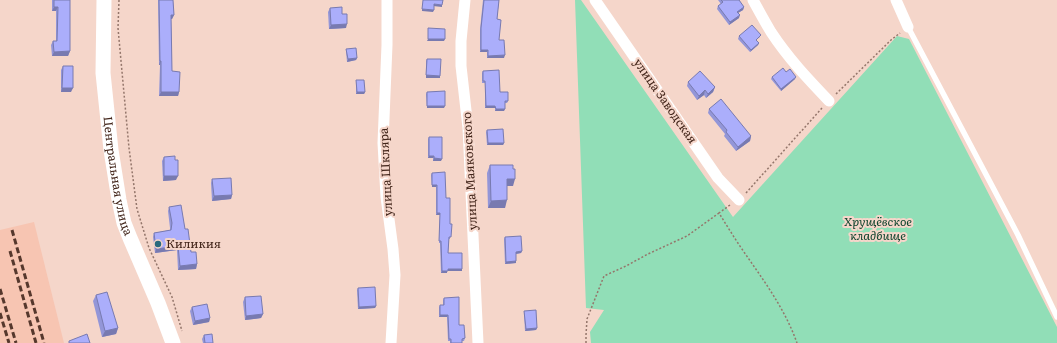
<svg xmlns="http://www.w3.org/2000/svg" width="1057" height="343" viewBox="0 0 1057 343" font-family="Literata,serif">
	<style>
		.built { fill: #f7c5b2 }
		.green { fill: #91deb7 }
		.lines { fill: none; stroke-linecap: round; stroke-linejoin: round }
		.path { stroke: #94766b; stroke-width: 1.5; stroke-dasharray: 2 2; stroke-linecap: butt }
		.lane { stroke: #fff; stroke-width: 5.5 }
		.street { stroke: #fff; stroke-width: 11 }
		.secondary { stroke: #fff; stroke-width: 15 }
		.rail { stroke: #56382d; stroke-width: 3; stroke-dasharray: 6 3; stroke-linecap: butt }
		.wall { fill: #9396d8 }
		.shaded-wall { fill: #787ab0 }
		.building { fill: #abaefb; stroke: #787ab0 }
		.poi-dot { fill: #2a6a7e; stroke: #f5d6ca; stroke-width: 1.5 }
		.labels { text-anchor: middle; stroke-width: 4; stroke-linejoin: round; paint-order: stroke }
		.street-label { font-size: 12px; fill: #42251a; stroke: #f5d6ca }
		.park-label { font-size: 12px; font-style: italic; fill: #0f442e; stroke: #f5d6ca }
		.poi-label { font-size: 12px; fill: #42251a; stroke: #f5d6ca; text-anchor: start }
	</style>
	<rect width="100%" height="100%" fill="#f5d6ca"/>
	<!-- built -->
	<polygon class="built" points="34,222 64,343 0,343 0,230"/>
	<!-- green -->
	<polygon class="green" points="575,0 581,0 733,217 897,36 909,39 1057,327 1057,343 591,343 590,332 604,310 586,308"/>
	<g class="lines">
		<!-- path -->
		<g class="path">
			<polyline points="119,0 118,28 129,148 137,209 149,248 172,297 182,331"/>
			<polyline points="836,94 891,40 900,33"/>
			<polyline points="746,193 822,108"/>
			<path d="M 730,205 L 719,213 C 727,226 735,239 744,252 C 764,281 785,309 797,343"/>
			<polyline points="586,343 586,335 587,319 604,276 626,266 648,254 687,236 719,213"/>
		</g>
		<!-- lane -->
		<polyline class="lane" points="908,27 1018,235 1057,317"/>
		<!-- street -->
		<g class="street">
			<polyline points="387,0 387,45 383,143 386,197 393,249 395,275 391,343"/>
			<polyline points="465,0 461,41 461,66 468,128 478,343"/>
			<polyline points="595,0 718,178 739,200"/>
			<path d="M 753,0 C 759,11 765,22 771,32 C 788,58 808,79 829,101"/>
			<polyline points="896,0 908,27"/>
		</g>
		<!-- secondary -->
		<path class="secondary" id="s1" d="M 104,0 L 103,73 L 111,150 L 119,200 L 124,223 L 130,238 L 158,303 L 173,343"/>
		<!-- rail -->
		<g class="rail">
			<polyline points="12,230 44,343"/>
			<polyline points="10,251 36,343"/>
			<polyline points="0,289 16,343"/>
			<polyline points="0,313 9,343"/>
		</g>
	</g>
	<!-- wall -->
	<g class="wall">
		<polygon points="52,0 70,0 70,51 68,56 52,56 51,45 53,41 56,41 56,11 52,11"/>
		<polygon points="158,0 173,0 174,15 172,19 171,19 172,71 179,92 178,96 159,96 160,65 159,65"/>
		<polygon points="483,0 499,0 497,19 499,40 504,58 487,58 487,52 480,52 480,30"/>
		<polygon points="718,0 739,0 744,7 743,10 738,13 739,18 729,25 717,9 718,6 721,4"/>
		<polygon points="330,8 342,14 346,28 329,29 328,12"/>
		<polygon points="739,36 760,37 756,40 759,43 758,45 750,52 738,39"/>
		<polygon points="346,49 357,58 356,60 347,62 346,51"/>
		<polygon points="427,59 440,78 426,78 426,61"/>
		<polygon points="63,66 71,92 61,92 61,70"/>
		<polygon points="483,71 508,101 507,103 505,103 504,111 495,111 495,108 485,108 485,83 482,83 482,73"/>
		<polygon points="786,72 795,79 781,91 771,79 772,77"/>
		<polygon points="356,80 365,92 364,94 356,94"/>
		<polygon points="688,82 715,87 713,92 706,98 704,95 697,100 687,86"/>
		<polygon points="427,92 444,108 427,108 426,94"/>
		<polygon points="709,109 751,136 750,141 736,151 724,136 725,134 708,113"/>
		<polygon points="487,130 504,143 503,145 487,145 486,132"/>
		<polygon points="429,137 441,161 433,161 433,158 428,158 428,139"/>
		<polygon points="164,157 176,180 163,181 162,161"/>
		<polygon points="490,165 513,186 507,186 505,208 488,208 487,173"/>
		<polygon points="432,173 446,198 450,239 449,239 448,253 462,271 447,271 447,273 441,273 440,243 439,243 440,215 436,215 436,187 432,187 431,175"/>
		<polygon points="212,179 232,195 231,199 212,201 211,183"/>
		<polygon points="169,207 185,229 191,252 197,264 196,269 178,270 177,250 155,253 153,237 154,233 170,230 170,228 168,211"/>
		<polygon points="505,237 522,251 521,253 516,254 516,263 505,264 504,239"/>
		<polygon points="358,288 376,306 375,308 358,309 357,290"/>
		<polygon points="96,295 118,328 116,334 102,337 93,301"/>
		<polygon points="245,297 263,314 261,318 245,320 243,302"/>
		<polygon points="444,298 459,325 465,338 464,341 462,341 462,343 450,343 450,341 448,341 447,317 439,317 439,307 440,305 443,305 443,300"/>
		<polygon points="192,307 210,318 209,322 193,325 190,311"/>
		<polygon points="524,311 537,328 536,330 525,331 524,313"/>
		<polygon points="204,335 213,343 203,343 202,339"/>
	</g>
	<!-- shaded-wall -->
	<g class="shaded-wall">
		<polygon points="434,4 442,5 442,7 433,6"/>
		<polygon points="54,7 58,7 56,11 52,11"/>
		<polygon points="744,7 743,10 736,14 737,12"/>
		<polygon points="422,9 434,10 433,12 422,11"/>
		<polygon points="171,15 174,15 172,19 170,19"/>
		<polygon points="740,15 739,18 729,25 730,22"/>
		<polygon points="347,24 346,28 329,29 331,25"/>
		<polygon points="428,39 445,39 444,41 427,41"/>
		<polygon points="759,43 758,45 750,52 751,50"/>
		<polygon points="481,50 488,50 487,52 480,52"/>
		<polygon points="70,51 68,56 52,56 54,52"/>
		<polygon points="505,55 504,58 487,58 488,56"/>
		<polygon points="357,58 356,60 347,62 348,59"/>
		<polygon points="160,61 161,61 160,65 159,65"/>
		<polygon points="426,75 440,76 440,78 426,78"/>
		<polygon points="796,77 795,79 781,91 781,89"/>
		<polygon points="715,87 713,92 706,98 708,94"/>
		<polygon points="62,88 73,88 71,92 61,92"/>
		<polygon points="705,90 704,95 697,100 699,96"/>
		<polygon points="161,92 179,92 178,96 159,96"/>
		<polygon points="357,92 365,92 364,94 356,94"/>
		<polygon points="427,106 445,106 444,108 427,108"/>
		<polygon points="486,106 495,106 495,108 485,108"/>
		<polygon points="496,109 505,109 504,111 495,111"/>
		<polygon points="751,136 750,141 736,151 738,147"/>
		<polygon points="488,143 504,143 503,145 487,145"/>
		<polygon points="429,156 434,156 433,158 428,158"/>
		<polygon points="434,158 442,159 441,161 433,161"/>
		<polygon points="164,176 178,176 176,180 163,181"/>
		<polygon points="507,179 515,179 513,186 504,186"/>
		<polygon points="432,185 437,185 436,187 432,187"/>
		<polygon points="232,195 231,199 212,201 214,196"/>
		<polygon points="507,200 505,208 488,208 491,201"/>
		<polygon points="437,213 440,213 440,215 436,215"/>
		<polygon points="178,246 177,250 155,253 156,249"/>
		<polygon points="522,251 521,253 515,254 516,252"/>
		<polygon points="516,261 516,263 505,264 506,262"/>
		<polygon points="197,264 196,269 178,270 180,266"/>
		<polygon points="448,269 462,269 462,271 447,271 447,273 441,273 442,271"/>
		<polygon points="376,306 375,308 358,309 359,307"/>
		<polygon points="263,314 261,318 245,320 246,316"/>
		<polygon points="440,315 448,315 447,317 439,317"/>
		<polygon points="210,318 209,322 193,325 195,321"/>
		<polygon points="118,328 116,334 102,337 105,331"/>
		<polygon points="537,328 536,330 525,331 526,329"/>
	</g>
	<!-- building -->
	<g class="building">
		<polygon points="54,0 70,0 70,51 54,52 53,41 57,41 58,7 54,7"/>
		<polygon points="159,0 173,0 174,15 171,15 172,71 180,72 179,92 161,92 161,61 160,61"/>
		<polygon points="423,0 443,0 442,5 434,4 434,10 422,9"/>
		<polygon points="484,0 499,0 497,19 501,20 499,40 504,40 505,55 488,56 488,50 481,50 481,28"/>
		<polygon points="721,0 739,0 744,7 737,12 740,15 730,22 718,6 723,2"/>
		<polygon points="342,7 342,14 347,14 347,24 331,25 330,8"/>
		<polygon points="752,25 761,35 756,40 759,43 751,50 739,36"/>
		<polygon points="428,28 445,29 445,39 428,39"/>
		<polygon points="356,48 357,58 348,59 346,49"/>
		<polygon points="427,59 441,59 440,76 426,75"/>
		<polygon points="63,66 73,66 73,88 62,88"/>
		<polygon points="783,68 786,72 790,69 796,77 781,89 772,77"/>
		<polygon points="499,70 500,92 508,92 508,101 505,101 505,109 496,109 495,106 486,106 485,81 483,81 483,71"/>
		<polygon points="700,71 715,87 708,94 705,90 699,96 688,82"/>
		<polygon points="356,80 364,80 365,92 357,92"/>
		<polygon points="445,91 445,106 427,106 427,92"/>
		<polygon points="721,99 751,136 738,147 726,132 727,130 709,109"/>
		<polygon points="503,129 504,143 488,143 487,130"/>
		<polygon points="429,137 442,137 442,159 434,158 434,156 429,156"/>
		<polygon points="175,156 175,160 178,160 178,176 164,176 164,157"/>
		<polygon points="490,165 513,165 513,169 515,169 515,179 507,179 507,200 491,201"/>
		<polygon points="445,172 446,198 450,198 450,224 452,224 451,237 449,237 448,253 462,253 462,269 448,269 448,271 442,271 441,241 439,241 440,213 437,213 437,185 432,185 432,173"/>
		<polygon points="231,178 232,195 214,196 212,179"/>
		<polygon points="181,205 185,229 188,229 191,252 196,252 197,264 180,266 178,246 156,249 154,233 171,230 172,223 169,207"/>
		<polygon points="521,236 522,251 516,252 516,261 506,262 505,237"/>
		<polygon points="375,287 376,306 359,307 358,288"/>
		<polygon points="107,292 118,328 105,331 96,295"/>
		<polygon points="261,296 263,314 246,316 245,297"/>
		<polygon points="459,297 459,325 464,325 465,338 462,339 462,343 451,343 451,339 449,339 448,315 440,315 440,305 444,305 444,298"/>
		<polygon points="207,304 210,318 195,321 192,307"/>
		<polygon points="536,310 537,328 526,329 524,311"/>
		<polygon points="87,334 90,343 69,343 69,341"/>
		<polygon points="212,334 213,343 205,343 204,335"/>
	</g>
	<!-- markers -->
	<circle class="poi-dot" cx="158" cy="244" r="4"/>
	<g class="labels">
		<!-- street labels -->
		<g class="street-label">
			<text transform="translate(665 101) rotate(55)" y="4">улица Заводская</text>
			<text transform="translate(470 171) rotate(-93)" y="4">улица Маяковского</text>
			<text transform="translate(386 172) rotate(-93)" y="4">улица Шкляра</text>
			<text dy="4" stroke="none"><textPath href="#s1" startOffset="177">Центральная улица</textPath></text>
		</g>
		<!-- park labels -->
		<g class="park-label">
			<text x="878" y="226">Хрущёвское<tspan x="878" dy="14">кладбище</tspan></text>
		</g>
		<!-- poi labels -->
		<g class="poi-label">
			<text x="166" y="248">Киликия</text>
		</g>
	</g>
</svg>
